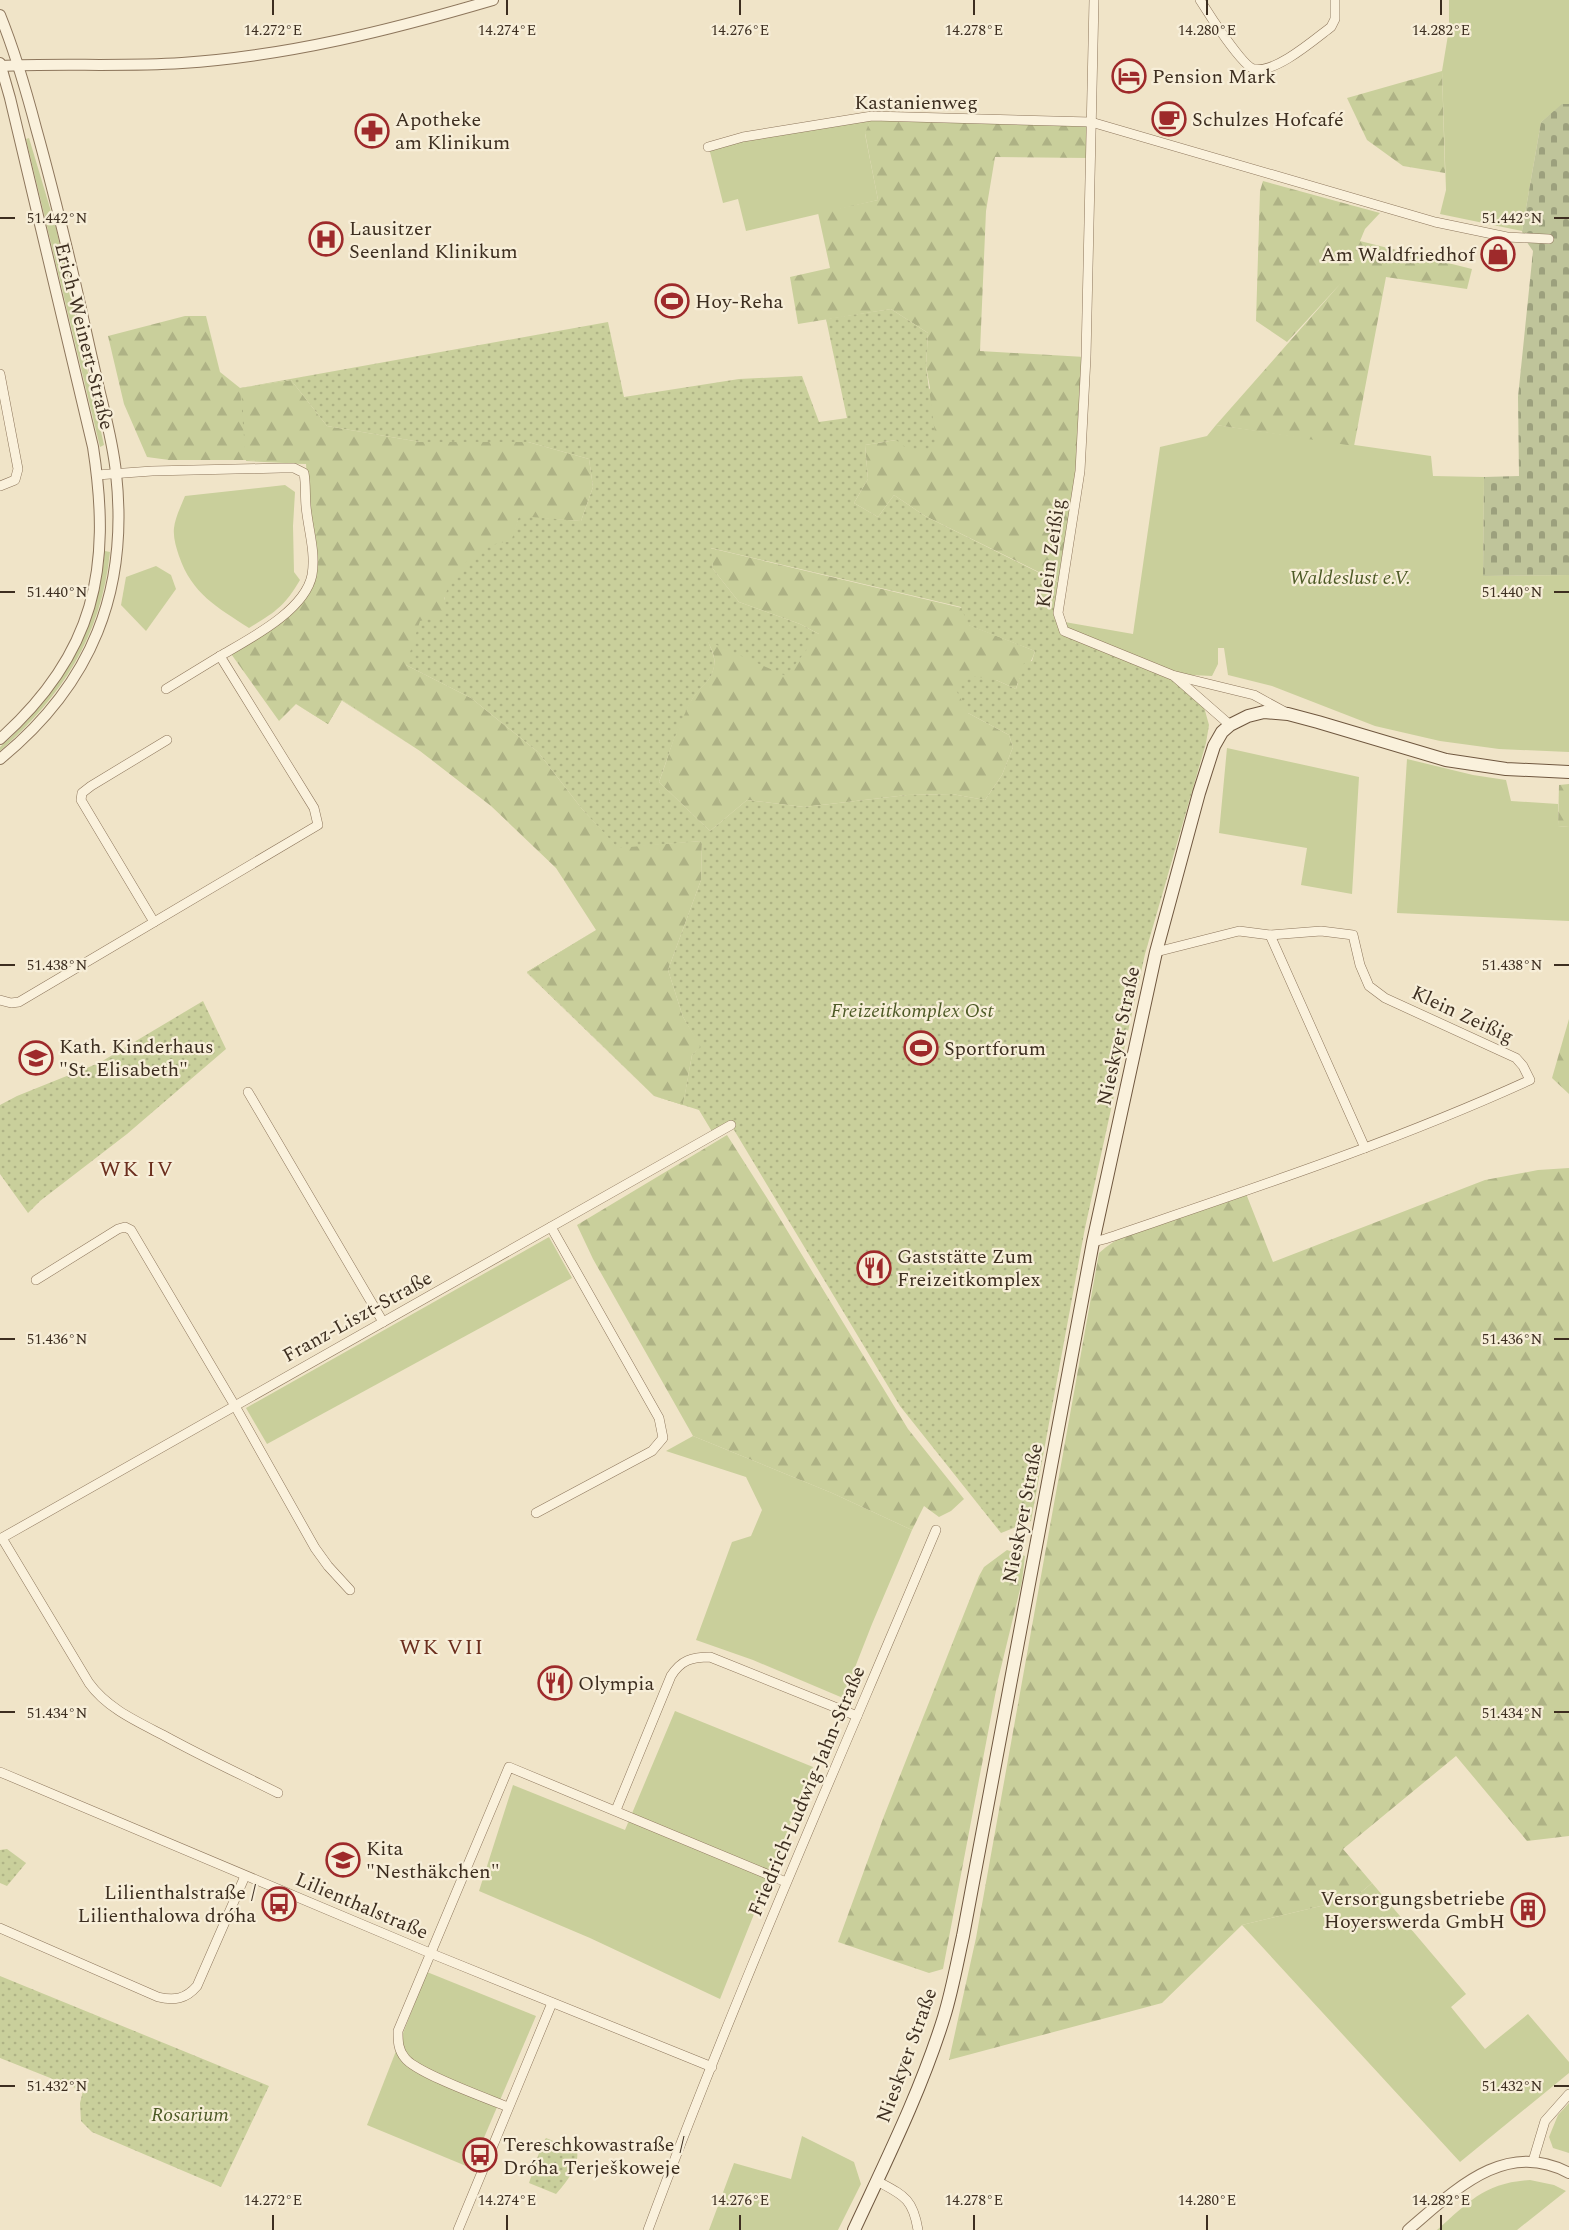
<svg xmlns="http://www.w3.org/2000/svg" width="1569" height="2230" viewBox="0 0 1569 2230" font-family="Spectral,serif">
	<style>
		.green { fill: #c9cf9b }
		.forest { fill: url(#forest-firs) }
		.cemetery { fill: url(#cemetery-stones) }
		.park { fill: url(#park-dots); fill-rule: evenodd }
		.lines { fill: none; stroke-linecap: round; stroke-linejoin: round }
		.minor-casing { stroke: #8d765c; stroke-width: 10 }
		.tertiary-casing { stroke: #8d765c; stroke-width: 12 }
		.secondary-casing { stroke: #6f573f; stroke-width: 14 }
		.minor { stroke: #faf1dc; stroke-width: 9 }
		.tertiary { stroke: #faf1dc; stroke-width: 10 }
		.secondary { stroke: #faf1dc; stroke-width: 12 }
		.ticks { fill: none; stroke: #3d2e20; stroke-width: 2 }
		.labels { text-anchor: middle; stroke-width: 4.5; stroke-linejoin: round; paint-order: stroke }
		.poi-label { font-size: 20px; fill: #3d2e20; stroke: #f7eed8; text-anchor: start }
		.street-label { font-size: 20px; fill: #3d2e20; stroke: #f7eed8 }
		.park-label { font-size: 20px; font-style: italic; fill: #4d5a26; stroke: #f7eed8 }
		.quarter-label { font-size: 22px; letter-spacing: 1.5px; fill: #6b2e1e; stroke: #f7eed8 }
		.ticks-label { font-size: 15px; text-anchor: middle; fill: #3d2e20; stroke: #f7eed8; stroke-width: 4.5; stroke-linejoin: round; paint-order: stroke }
	</style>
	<defs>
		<pattern id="forest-firs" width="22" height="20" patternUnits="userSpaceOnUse" patternTransform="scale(1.5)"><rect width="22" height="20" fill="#c9cf9b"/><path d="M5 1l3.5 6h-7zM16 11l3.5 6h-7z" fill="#aeb285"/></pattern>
		<pattern id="cemetery-stones" width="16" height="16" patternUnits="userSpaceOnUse" patternTransform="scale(1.5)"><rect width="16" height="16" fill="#bfc49a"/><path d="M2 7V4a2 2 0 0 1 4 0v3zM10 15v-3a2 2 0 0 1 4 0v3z" fill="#9ca07d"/></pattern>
		<pattern id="park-dots" width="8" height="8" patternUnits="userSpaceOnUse" patternTransform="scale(1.5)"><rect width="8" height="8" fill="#c9cf9b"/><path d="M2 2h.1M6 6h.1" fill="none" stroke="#aeb285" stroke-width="1.8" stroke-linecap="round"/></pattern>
	</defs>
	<rect width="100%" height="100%" fill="#f0e4c8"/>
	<!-- green -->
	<g class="green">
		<polygon points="1449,0 1569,0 1569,104 1562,105 1541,122 1522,231 1440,214 1446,190 1442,71 1449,29"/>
		<polygon points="872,116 865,134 878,200 746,231 738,199 723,203 709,148"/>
		<polygon points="29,138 56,228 104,445 100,447 26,139"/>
		<polygon points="1216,425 1431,456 1433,476 1484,477 1483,576 1569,575 1569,752 1499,749 1440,741 1375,726 1272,686 1228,675 1224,648 1218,648 1218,664 1212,676 1172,674 1064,630 1059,621 1133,634 1160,447 1207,436"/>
		<path d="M 285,485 L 295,492 L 293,526 L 294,572 L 300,580 C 285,606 274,613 249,628 C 217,607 192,594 179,556 C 176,547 173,537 174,528 C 175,518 181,506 185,496 Z"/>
		<path d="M 105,551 L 110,552 C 101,637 62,696 0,751 L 0,747 C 58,697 98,628 105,551 Z"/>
		<polygon points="156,566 171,575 176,589 146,631 121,605 126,577"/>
		<polygon points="1227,748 1359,777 1352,894 1301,885 1307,848 1219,833"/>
		<polygon points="1407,759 1473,775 1506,780 1511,801 1558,804 1558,826 1569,827 1569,921 1397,913"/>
		<polygon points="549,1237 572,1278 267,1444 246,1408"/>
		<polygon points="693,1436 832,1493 912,1530 872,1624 843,1698 753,1660 696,1640 732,1542 751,1536 762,1510 746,1477 666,1451"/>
		<polygon points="675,1711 813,1767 720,1999 590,1938 479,1891 513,1785 625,1830"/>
		<polygon points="1372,1883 1466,1994 1451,2007 1485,2049 1528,2014 1569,2062 1569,2073 1460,2162 1242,1925 1354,1898"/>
		<polygon points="427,1972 536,2016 471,2168 367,2125"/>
		<polygon points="1569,2103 1569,2153 1553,2148 1549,2137 1558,2115"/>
		<polygon points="802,2136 854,2162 861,2184 838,2230 709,2230 734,2163 791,2179"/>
		<path d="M 1530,2180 L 1554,2185 L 1566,2191 L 1517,2230 L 1437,2230 C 1469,2202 1484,2183 1530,2180 Z"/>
	</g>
	<!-- forest -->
	<g class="forest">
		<polygon points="1442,71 1445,173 1403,166 1367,140 1347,98"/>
		<polygon points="872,116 1090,123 1089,158 995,157 986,211 980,351 1085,357 1079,471 1063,584 925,516 894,495 878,517 854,503 868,479 865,445 896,440 930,388 926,366 928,333 891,309 798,324 790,277 830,268 818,213 878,200 865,133"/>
		<polygon points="1263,181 1380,213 1365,229 1360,241 1472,269 1467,289 1386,277 1354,446 1216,425 1341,283 1287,342 1256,321 1260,191"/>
		<polygon points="185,316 206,316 220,372 240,388 291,380 327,426 420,442 528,442 589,459 593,487 581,521 519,517 512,542 444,598 444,615 406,665 471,698 538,752 582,809 618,847 702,841 701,880 668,970 683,1017 701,1047 692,1055 683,1105 654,1096 527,972 596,930 556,868 491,806 420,751 342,700 328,724 296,704 279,721 229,651 287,613 313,574 306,464 247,460 169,460 147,457 124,404 108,336"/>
		<path d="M 710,548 L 962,608 L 969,625 L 1035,651 C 1031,667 1019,673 1016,689 L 996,680 L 968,713 L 1009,735 L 1013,747 L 1002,775 L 985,800 L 952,794 L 907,795 L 804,807 L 747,800 L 710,831 L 659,782 C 669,756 678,719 694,696 C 702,685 712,680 714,666 C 716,657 711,648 707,640 L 819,634 L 800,624 L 739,602 L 713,569 Z"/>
		<polygon points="1569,784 1569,827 1558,826 1559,785"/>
		<polygon points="1569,1019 1569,1094 1552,1078"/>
		<polygon points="727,1135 774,1209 908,1429 964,1499 951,1511 939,1517 924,1506 912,1530 832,1493 693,1436 593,1259 577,1225"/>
		<path d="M 1569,1168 L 1569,1836 L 1527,1841 L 1456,1756 L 1343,1849 L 1372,1883 L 1354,1898 L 1242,1925 L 1162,2003 L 949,2060 L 976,1938 L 1099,1253 C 1134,1222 1201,1206 1245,1191 L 1273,1262 L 1485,1180 L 1538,1170 Z"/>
		<polygon points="1007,1550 1025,1556 1022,1581 998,1680 943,1969 929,1973 838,1942 884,1816 979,1576 984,1567"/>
	</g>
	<!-- cemetery -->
	<polygon class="cemetery" points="1562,104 1569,104 1569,575 1483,576 1484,477 1519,476 1518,397 1533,251 1524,238 1522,231 1541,122"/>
	<!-- park -->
	<g class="park">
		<path d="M 891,309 L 928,333 L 926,366 L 937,449 L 911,452 L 896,440 L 865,445 L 868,479 L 854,503 L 878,517 L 894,495 L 925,516 L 1062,584 L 1058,613 L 1064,630 L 1172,675 L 1204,707 L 1209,725 L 1206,743 L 1145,954 L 1085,1228 L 1031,1521 L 1001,1533 L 900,1406 L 731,1125 L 714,1135 L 699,1110 L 654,1096 L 527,972 L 596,930 L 556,868 L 491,806 L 420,751 L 342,700 L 328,724 L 296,704 L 279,721 L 229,651 L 287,613 L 313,574 L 306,464 L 246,461 L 240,388 L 608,322 L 624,397 L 739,379 L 802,376 L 819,422 L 847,418 L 826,319 ZM 291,380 L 327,426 L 420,442 L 528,442 L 589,459 L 593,487 L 581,521 L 519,516 L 511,542 C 482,540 454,569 445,596 C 443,602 444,609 443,615 L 420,621 L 406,665 L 471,698 L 538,752 L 582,809 L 618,848 L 702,841 L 701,880 L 668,970 L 683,1017 L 700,1047 L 692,1055 L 683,1104 L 654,1096 L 527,973 L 596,930 L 556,868 L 491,806 L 420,751 L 341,700 L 328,723 L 296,704 L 279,721 L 229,651 L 287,613 L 313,574 L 306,463 L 247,460 L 241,388 ZM 711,548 L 961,607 L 968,625 L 1035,651 L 1032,661 L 1024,663 L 1016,689 L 996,680 L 967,675 L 955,688 L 968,713 L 1009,735 L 1013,747 L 1002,775 L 985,800 L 952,794 L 907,795 L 804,807 L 747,800 L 710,831 L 659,782 C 669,754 678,724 693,698 C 700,687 711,682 714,667 C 716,658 711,649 708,641 L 786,676 L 819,634 L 800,624 L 739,602 L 713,569 Z"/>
		<polygon points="203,1001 226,1049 127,1134 40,1201 28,1213 0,1174 0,1105 17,1096 99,1063"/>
		<polygon points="7,1849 26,1863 7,1886 0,1883 0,1850"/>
		<polygon points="0,1976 269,2086 221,2187 92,2132 81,2121 80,2103 83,2091 0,2058"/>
		<path d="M 546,2138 L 577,2151 C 580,2165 565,2184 556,2194 L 529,2183 L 542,2144 Z"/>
	</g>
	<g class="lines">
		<!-- minor casing -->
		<g class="minor-casing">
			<g id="minor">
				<polyline points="1094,0 1086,357 1080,471 1058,613 1064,631 1172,675 1254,695 1285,712"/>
				<path d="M 1200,0 C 1208,13 1243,67 1254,69 C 1275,74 1315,39 1331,27 L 1335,19 L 1335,0"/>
				<polyline points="708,147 743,137 872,116 1091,122 1435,222 1507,237 1549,239"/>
				<polyline points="0,374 18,469 15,480 0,486"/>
				<polyline points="1174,676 1230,725"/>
				<polyline points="166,689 220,656"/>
				<polyline points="154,922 81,800 82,793 91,786 167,740"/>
				<polyline points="1270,935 1365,1148"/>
				<path d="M 0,1000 L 11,1003 L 19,1002 L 318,825 L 314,808 L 220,656 C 249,639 305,611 312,575 C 316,552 308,529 306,506 C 305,495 306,484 304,473 L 294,468 L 281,468 L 152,471 L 97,475"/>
				<polyline points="248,1092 383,1322"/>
				<path d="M 1093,1242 L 1105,1239 C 1248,1190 1392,1143 1530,1080 L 1523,1066 L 1516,1058 L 1385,998 L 1369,986 L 1360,965 L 1353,935 L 1321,931 L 1270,935 L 1239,931 L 1156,952"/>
				<polyline points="36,1280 118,1229 125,1227 131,1230 235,1406 315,1548 328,1566 350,1590"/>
				<polyline points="536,1513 652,1451 663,1438 659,1418 551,1227"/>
				<path d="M 2,1538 L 89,1683 C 107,1708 136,1721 163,1735 C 201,1756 240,1774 278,1793"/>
				<polyline points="0,1539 731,1125"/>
				<polyline points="0,1772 430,1953 712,2067"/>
				<path d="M 616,1810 L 671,1676 C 681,1660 692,1657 710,1657 L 857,1716"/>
				<path d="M 0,1928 L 158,1997 C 174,2001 186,1999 197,1986 L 245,1876"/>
				<path d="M 508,2107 C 486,2098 416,2073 405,2058 C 398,2050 398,2041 398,2031 L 509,1767 L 786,1882"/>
				<polyline points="1533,2161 1545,2121 1569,2094"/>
				<path d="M 877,2181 C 903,2195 913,2198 918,2230"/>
				<polyline points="458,2230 552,2003"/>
				<path d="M 648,2230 C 736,1993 838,1763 936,1530"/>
			</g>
		</g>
		<!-- tertiary casing -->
		<g class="tertiary-casing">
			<g id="tertiary">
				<path d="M 0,15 C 15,52 26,90 36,128 C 50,178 62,227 74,278 C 82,312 89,346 97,380 C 104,411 113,442 116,473 C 129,591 92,684 0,759"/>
				<path d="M 0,63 L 10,98 L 93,447 C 112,569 95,654 0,739"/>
				<path d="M 0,66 C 61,63 121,67 182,63 C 288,56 391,30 493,0"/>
				<path d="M 1408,2230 C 1454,2191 1505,2138 1569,2173"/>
			</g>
		</g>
		<!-- secondary casing -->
		<g class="secondary-casing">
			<path id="secondary" d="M 854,2230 C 886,2161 921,2091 944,2017 C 952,1991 957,1963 963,1936 L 1093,1242 L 1156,952 L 1199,793 L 1214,746 L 1222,732 L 1230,725 L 1248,716 L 1264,712 L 1288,714 L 1318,722 L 1446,760 L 1506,769 L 1569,772"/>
		</g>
		<!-- minor -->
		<use href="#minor" class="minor"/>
		<!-- tertiary -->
		<use href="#tertiary" class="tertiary"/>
		<!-- secondary -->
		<use href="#secondary" class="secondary"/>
	</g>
	<!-- ticks -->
	<path class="ticks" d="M 273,0 L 273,15M 507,0 L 507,15M 740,0 L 740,15M 974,0 L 974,15M 1207,0 L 1207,15M 1441,0 L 1441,15M 0,218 L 15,218M 1554,218 L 1569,218M 0,592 L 15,592M 1554,592 L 1569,592M 0,965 L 15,965M 1554,965 L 1569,965M 0,1339 L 15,1339M 1554,1339 L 1569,1339M 0,1712 L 15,1712M 1554,1712 L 1569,1712M 0,2086 L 15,2086M 1554,2086 L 1569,2086M 273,2215 L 273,2230M 507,2215 L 507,2230M 740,2215 L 740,2230M 974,2215 L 974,2230M 1207,2215 L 1207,2230M 1441,2215 L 1441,2230"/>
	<!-- icons -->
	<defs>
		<g id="hotel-ring" transform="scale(1.725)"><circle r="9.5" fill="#f7eed8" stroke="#9e2a2b" stroke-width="1.5"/><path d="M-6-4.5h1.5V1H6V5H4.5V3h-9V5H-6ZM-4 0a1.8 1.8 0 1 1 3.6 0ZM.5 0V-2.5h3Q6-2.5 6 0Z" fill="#9e2a2b"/></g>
		<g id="cafe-ring" transform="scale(1.725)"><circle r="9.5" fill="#f7eed8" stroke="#9e2a2b" stroke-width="1.5"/><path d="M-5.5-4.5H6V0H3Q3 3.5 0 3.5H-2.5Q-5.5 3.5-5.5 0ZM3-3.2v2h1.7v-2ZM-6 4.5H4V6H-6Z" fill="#9e2a2b"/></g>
		<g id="pharmacy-ring" transform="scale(1.725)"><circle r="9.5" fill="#f7eed8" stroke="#9e2a2b" stroke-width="1.5"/><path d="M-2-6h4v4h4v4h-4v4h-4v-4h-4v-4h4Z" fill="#9e2a2b"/></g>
		<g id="hospital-ring" transform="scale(1.725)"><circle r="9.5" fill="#f7eed8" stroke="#9e2a2b" stroke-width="1.5"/><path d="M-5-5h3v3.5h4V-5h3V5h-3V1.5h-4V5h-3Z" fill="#9e2a2b"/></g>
		<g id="shop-ring" transform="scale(1.725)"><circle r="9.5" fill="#f7eed8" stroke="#9e2a2b" stroke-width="1.5"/><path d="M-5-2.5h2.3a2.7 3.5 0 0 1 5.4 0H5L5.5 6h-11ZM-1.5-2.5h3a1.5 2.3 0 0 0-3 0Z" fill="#9e2a2b"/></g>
		<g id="stadium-ring" transform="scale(1.725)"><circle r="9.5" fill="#f7eed8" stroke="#9e2a2b" stroke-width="1.5"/><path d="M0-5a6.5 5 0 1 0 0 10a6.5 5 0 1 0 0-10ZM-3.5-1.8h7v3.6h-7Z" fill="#9e2a2b"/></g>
		<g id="school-ring" transform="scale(1.725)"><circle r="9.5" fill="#f7eed8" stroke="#9e2a2b" stroke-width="1.5"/><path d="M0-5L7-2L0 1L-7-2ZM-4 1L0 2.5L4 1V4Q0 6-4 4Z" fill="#9e2a2b"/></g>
		<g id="restaurant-ring" transform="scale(1.725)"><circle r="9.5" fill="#f7eed8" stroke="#9e2a2b" stroke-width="1.5"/><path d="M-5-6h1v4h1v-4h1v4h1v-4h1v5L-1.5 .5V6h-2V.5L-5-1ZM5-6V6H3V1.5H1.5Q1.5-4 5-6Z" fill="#9e2a2b"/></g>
		<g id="bus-ring" transform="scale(1.725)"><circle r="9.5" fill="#f7eed8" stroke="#9e2a2b" stroke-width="1.5"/><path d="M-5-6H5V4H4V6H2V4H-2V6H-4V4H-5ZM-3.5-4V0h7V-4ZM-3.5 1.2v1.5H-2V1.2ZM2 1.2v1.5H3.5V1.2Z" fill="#9e2a2b"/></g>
		<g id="building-ring" transform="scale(1.725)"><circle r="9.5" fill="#f7eed8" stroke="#9e2a2b" stroke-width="1.5"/><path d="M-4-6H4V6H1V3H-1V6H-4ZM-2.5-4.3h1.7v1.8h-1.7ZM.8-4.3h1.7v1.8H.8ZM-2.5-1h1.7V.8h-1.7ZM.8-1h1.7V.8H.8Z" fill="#9e2a2b"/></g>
	</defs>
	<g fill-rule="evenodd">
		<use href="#hotel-ring" x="1129" y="76"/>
		<use href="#cafe-ring" x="1169" y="119"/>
		<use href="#pharmacy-ring" x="372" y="131"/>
		<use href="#hospital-ring" x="326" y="239"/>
		<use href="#shop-ring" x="1498" y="254"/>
		<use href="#stadium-ring" x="672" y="301"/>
		<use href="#stadium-ring" x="921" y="1048"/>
		<use href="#school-ring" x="36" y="1058"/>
		<use href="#restaurant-ring" x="874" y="1268"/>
		<use href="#restaurant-ring" x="555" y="1683"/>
		<use href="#school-ring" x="343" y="1860"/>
		<use href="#bus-ring" x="279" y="1904"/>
		<use href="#building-ring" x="1528" y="1910"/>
		<use href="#bus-ring" x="480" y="2155"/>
	</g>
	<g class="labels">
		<!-- poi labels -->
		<g class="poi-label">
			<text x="1152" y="83">Pension Mark</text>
			<text x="395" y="126">Apotheke<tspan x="395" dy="23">am Klinikum</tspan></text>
			<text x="1192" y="126">Schulzes Hofcafé</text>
			<text x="349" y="235">Lausitzer<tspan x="349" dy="23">Seenland Klinikum</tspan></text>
			<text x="1475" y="261" text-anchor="end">Am Waldfriedhof</text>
			<text x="695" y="308">Hoy-Reha</text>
			<text x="59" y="1053">Kath. Kinderhaus<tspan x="59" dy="23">"St. Elisabeth"</tspan></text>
			<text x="944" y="1055">Sportforum</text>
			<text x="897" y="1263">Gaststätte Zum<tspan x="897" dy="23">Freizeitkomplex</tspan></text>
			<text x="578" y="1690">Olympia</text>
			<text x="366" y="1855">Kita<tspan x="366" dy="23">"Nesthäkchen"</tspan></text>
			<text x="256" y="1899" text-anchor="end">Lilienthalstraße /<tspan x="256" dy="23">Lilienthalowa dróha</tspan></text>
			<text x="1505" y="1905" text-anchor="end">Versorgungsbetriebe<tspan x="1505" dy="23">Hoyerswerda GmbH</tspan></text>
			<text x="503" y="2151">Tereschkowastraße /<tspan x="503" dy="23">Dróha Terješkoweje</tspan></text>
		</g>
		<!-- street labels -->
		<g class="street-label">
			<text x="916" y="109">Kastanienweg</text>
			<text transform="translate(85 336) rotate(76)" y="7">Erich-Weinert-Straße</text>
			<text transform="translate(1050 553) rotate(-82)" y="7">Klein Zeißig</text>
			<text transform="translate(1463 1014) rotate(25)" y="7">Klein Zeißig</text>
			<text transform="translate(1118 1036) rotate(-78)" y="7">Nieskyer Straße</text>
			<text transform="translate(357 1316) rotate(-29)" y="7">Franz-Liszt-Straße</text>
			<text transform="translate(1022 1513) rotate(-79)" y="7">Nieskyer Straße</text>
			<text transform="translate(806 1791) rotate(-67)" y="7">Friedrich-Ludwig-Jahn-Straße</text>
			<text transform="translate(362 1905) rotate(23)" y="7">Lilienthalstraße</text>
			<text transform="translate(906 2055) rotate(-70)" y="7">Nieskyer Straße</text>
		</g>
		<!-- park labels -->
		<g class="park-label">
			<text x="1350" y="584">Waldeslust e.V.</text>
			<text x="912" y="1017">Freizeitkomplex Ost</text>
			<text x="190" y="2121">Rosarium</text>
		</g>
		<!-- quarter labels -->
		<g class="quarter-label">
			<text x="137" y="1176">WK IV</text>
			<text x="442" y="1654">WK VII</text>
		</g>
	</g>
	<g class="ticks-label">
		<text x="273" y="35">14.272°E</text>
		<text x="507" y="35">14.274°E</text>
		<text x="740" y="35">14.276°E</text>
		<text x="974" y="35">14.278°E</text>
		<text x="1207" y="35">14.280°E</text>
		<text x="1441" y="35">14.282°E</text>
		<text x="57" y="223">51.442°N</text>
		<text x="1512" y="223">51.442°N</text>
		<text x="57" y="597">51.440°N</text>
		<text x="1512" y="597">51.440°N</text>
		<text x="57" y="970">51.438°N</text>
		<text x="1512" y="970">51.438°N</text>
		<text x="57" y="1344">51.436°N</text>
		<text x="1512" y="1344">51.436°N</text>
		<text x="57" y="1718">51.434°N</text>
		<text x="1512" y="1718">51.434°N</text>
		<text x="57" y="2091">51.432°N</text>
		<text x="1512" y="2091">51.432°N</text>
		<text x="273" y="2205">14.272°E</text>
		<text x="507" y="2205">14.274°E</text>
		<text x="740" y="2205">14.276°E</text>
		<text x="974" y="2205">14.278°E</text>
		<text x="1207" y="2205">14.280°E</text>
		<text x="1441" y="2205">14.282°E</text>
	</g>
</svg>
